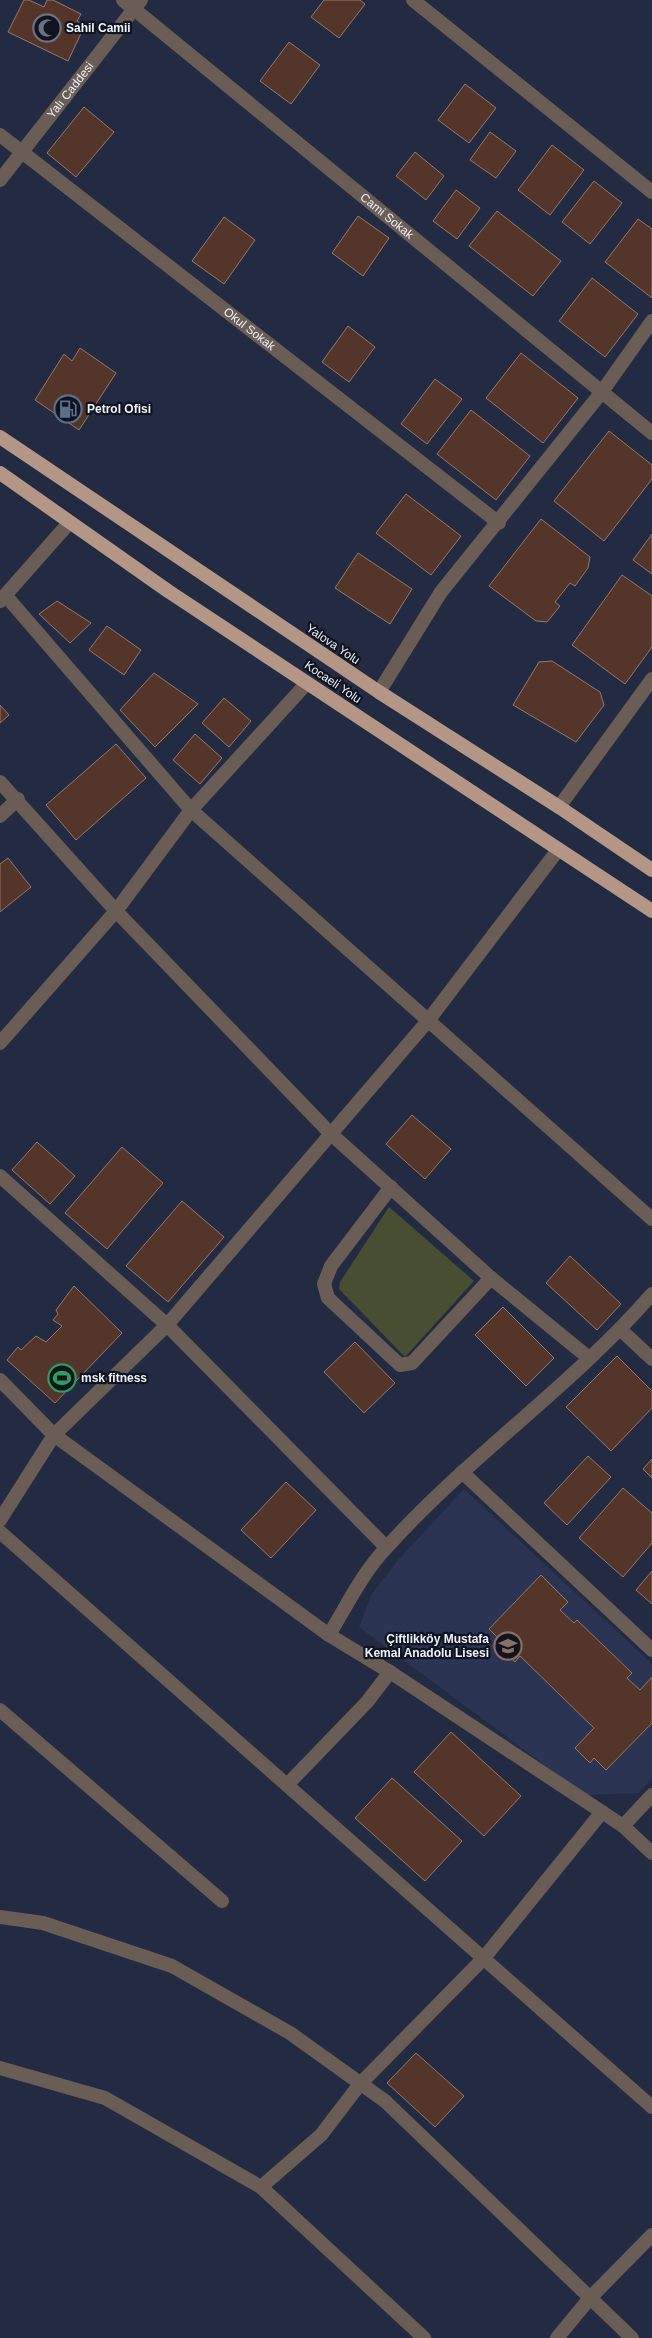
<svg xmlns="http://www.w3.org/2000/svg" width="652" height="2338" viewBox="0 0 652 2338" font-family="Helvetica,sans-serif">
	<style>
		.built { fill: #2b3452 }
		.green { fill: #484e32 }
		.building { fill: #53352a; stroke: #99786b }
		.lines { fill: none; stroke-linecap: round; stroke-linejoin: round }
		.minor { stroke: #6a5d55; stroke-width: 14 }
		.trunk { stroke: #b39685; stroke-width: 14 }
		.labels { text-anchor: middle; stroke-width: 4.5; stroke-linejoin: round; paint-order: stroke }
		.poi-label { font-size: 12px; font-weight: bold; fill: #eff3fd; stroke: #10141f; text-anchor: start }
		.street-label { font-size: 12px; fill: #eff3fd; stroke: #10141f }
	</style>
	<rect width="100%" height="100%" fill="#232b43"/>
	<!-- built -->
	<polygon class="built" points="464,1489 652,1664 652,1778 639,1793 585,1795 359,1627 372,1594 399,1559"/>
	<!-- green -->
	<polygon class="green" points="389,1207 474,1281 405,1357 339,1289 340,1282"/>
	<!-- building -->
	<g class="building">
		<polygon points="24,0 29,0 44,7 47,0 53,0 81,14 77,21 85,25 68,61 8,32"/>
		<polygon points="324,0 360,0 365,4 339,38 311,17"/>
		<polygon points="289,42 320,65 291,104 260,81"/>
		<polygon points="465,84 496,108 469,143 438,120"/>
		<polygon points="84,107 114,132 76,177 47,153"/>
		<polygon points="490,132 516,151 496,178 470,160"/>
		<polygon points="552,145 584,170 550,215 518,190"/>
		<polygon points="415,152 444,176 426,200 396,176"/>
		<polygon points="594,181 622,203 590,244 562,222"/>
		<polygon points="456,190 480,208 457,239 433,221"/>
		<polygon points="497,211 561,261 533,296 469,246"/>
		<polygon points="358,216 389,238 363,276 332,253"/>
		<polygon points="224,217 255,240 224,284 192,261"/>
		<polygon points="638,219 652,229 652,298 605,262"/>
		<polygon points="592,278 638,314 605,357 559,321"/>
		<polygon points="348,326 375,347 349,382 322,362"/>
		<polygon points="80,348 116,373 79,430 35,400 64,354 72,361"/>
		<polygon points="521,353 578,398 543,443 486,398"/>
		<polygon points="435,379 462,399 427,444 401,424"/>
		<polygon points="471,410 530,456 496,500 437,454"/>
		<polygon points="609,431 652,465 652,479 604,541 554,501"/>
		<polygon points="406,494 461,536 431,575 376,533"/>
		<polygon points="541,519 590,557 588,568 575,586 570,583 555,602 560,606 547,622 536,621 489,586"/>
		<polygon points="652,534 652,574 633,560"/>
		<polygon points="358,553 412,589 390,624 335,588"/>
		<polygon points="622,575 652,596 652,647 625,684 572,645"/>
		<polygon points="57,601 91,623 70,643 39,614"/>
		<polygon points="107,626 141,650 124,675 89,650"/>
		<polygon points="552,661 600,692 604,705 576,742 513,705 539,662"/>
		<polygon points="154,673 198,704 155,747 120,710"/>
		<polygon points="224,698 251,721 229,747 202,723"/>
		<polygon points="0,705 9,715 0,723"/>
		<polygon points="195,734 222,758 200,784 173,760"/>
		<polygon points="116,744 146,778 76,840 46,805"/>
		<polygon points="8,858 31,887 0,912 0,864"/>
		<polygon points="412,1115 451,1149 425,1179 386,1144"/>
		<polygon points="37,1142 75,1176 50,1204 12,1170"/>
		<polygon points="122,1147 163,1183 107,1249 65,1213"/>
		<polygon points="182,1201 224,1237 168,1302 126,1266"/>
		<polygon points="570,1256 621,1304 597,1330 546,1283"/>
		<polygon points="74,1286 122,1333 55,1403 7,1360 18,1347 21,1350 36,1336 46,1342 62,1326 53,1320 58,1314 56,1310"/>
		<polygon points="503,1307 554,1358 526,1386 475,1335"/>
		<polygon points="355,1342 395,1383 364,1413 324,1372"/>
		<polygon points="617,1356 652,1391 652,1408 611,1451 566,1407"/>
		<polygon points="588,1456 611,1477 567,1525 544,1503"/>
		<polygon points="652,1459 652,1478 643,1469"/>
		<polygon points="286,1482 316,1510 271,1558 241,1530"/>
		<polygon points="623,1488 652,1513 652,1543 623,1577 579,1538"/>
		<polygon points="652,1571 652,1604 636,1590"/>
		<polygon points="541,1575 568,1602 560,1610 574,1623 577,1620 632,1673 627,1678 640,1690 652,1677 652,1723 606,1770 594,1758 590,1763 575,1748 594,1728 520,1656 515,1662 497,1646 501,1641 489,1629"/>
		<polygon points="451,1732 521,1796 484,1836 414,1772"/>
		<polygon points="392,1778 462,1841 425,1881 355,1818"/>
		<polygon points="416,2053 464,2096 435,2127 387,2083"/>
	</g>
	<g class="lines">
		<!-- minor -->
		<g class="minor">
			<path id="s1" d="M 123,0 L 652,433"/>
			<polyline points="413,0 652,192"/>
			<path id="s2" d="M 0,135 L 499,523"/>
			<path id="s3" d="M 0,180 L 141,0"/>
			<polyline points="6,596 191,810 652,1219"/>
			<polyline points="0,601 69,523"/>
			<polyline points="379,692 441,592 601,393 652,321"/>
			<polyline points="0,782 116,911 330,1133 491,1278 589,1358"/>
			<polyline points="559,807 652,679"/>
			<polyline points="0,816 18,799"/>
			<polyline points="0,1043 116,911 191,810 307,683"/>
			<polyline points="0,1176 167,1325 386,1547"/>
			<polyline points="391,1187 331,1266 324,1284 328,1298 400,1365 412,1363 491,1278"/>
			<polyline points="621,1330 652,1359"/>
			<polyline points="0,1380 54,1435 329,1635 390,1672 602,1812 623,1826 652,1853"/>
			<polyline points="462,1472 652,1650"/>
			<polyline points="0,1520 54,1435 167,1325 427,1022 558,850"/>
			<polyline points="0,1532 652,2107"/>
			<path d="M 329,1635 C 347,1605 363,1572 387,1547 C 469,1456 572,1386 652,1294"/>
			<polyline points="0,1710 222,1901"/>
			<polyline points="287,1785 367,1702 390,1672"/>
			<polyline points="623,1826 652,1795"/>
			<polyline points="0,1917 43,1923 172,1966 290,2033 385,2101 632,2338"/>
			<polyline points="0,2068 105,2098 261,2187 424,2338"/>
			<polyline points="261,2187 321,2135 360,2084 483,1959 602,1812"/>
			<polyline points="557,2338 590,2298 652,2235"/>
		</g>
		<!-- trunk -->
		<g class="trunk">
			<polyline points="0,437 379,692 559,807 652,870"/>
			<polyline points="0,473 168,591 652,911"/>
		</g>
	</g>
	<!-- icons -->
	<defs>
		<g id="mosque-ring" transform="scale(1.4375)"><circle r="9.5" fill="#10141f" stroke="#6b7280" stroke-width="1.5"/><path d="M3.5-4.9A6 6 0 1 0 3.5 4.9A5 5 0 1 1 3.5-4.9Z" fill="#6b7280"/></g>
		<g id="fuel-ring" transform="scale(1.4375)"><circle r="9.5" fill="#10141f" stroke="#5c6f8a" stroke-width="1.5"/><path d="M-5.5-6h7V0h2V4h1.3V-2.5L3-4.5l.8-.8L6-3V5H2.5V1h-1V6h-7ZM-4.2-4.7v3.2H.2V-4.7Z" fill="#5c6f8a"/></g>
		<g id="stadium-ring" transform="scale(1.4375)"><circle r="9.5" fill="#10141f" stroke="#2e9e5b" stroke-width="1.5"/><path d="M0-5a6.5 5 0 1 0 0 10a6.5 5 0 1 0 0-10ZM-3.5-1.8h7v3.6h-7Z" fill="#2e9e5b"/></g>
		<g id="school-ring" transform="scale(1.4375)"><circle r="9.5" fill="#10141f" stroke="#8d6e63" stroke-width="1.5"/><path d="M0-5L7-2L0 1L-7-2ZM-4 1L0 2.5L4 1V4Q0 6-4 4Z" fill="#8d6e63"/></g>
	</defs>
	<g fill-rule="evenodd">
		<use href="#mosque-ring" x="47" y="28"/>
		<use href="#fuel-ring" x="68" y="409"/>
		<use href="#stadium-ring" x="62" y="1378"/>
		<use href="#school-ring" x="508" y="1646"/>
	</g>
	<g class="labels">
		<!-- poi labels -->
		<g class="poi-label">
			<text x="66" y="32">Sahil Camii</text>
			<text x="87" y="413">Petrol Ofisi</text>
			<text x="81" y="1382">msk fitness</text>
			<text x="489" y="1643" text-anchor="end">Çiftlikköy Mustafa<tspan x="489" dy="14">Kemal Anadolu Lisesi</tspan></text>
		</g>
		<!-- street labels -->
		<g class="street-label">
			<text dy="4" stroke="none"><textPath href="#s3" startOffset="114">Yalı Caddesi</textPath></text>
			<text dy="4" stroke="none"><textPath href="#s1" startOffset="341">Cami Sokak</textPath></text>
			<text dy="4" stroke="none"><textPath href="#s2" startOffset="316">Okul Sokak</textPath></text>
			<text transform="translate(333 644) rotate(34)" y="4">Yalova Yolu</text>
			<text transform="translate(333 682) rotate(34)" y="4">Kocaeli̇ Yolu</text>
		</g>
	</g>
</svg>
